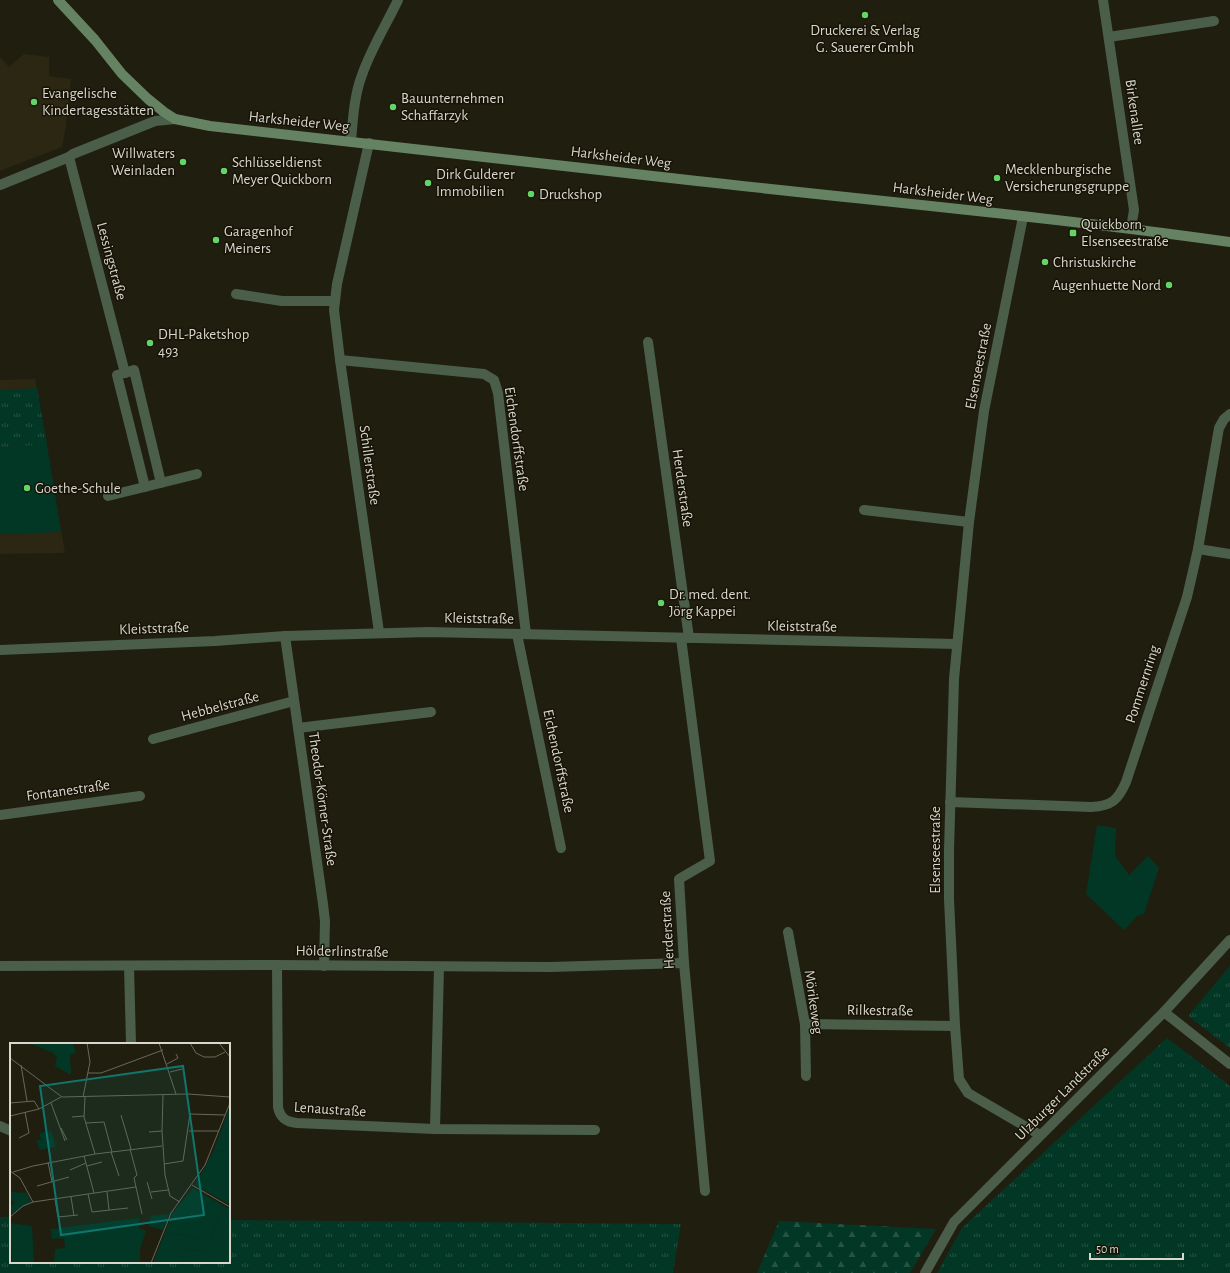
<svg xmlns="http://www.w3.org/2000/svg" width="1230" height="1273" viewBox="0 0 1230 1273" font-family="'Alegreya Sans',sans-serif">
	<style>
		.built { fill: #2b2712 }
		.grass { fill: url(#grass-tufts) }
		.forest { fill: url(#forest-firs) }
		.green { fill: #023725 }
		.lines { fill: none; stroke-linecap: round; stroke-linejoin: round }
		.street { stroke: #4b5e4a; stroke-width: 10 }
		.secondary { stroke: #658362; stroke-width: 10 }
		.poi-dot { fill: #63d468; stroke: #171407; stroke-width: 1.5 }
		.labels { text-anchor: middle; stroke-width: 3; stroke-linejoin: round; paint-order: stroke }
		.poi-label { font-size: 15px; fill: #d8d6cd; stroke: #171407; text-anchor: start }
		.street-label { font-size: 15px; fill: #d8d6cd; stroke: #171407 }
		.inset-road { fill: none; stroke: #6a685b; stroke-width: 1 }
		.view { fill: #0f766e; fill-opacity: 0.15; stroke: #0f766e; stroke-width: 2 }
		.inset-edge { fill: none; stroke: #d8d6cd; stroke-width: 2 }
	</style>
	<defs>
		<pattern id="grass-tufts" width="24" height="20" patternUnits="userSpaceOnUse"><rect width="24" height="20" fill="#023725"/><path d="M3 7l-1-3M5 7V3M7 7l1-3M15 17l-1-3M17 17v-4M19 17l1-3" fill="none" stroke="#265343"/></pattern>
		<pattern id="forest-firs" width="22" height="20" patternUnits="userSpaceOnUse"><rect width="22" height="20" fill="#023725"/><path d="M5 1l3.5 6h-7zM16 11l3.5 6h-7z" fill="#265343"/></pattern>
	</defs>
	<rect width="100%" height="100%" fill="#201e0f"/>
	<!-- built -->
	<g class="built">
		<polygon points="24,54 49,57 49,76 71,79 66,126 62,147 0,171 0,57 9,67"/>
		<polygon points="35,379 65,553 0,554 0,380"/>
	</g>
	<!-- grass -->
	<g class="grass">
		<polygon points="37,388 47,445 0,447 0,390"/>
		<polygon points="1230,966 1230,1048 1188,1016"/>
		<polygon points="1167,1038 1230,1086 1230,1273 937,1273 962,1228"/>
		<polygon points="0,1217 11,1217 11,1262 229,1262 229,1220 681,1224 673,1273 0,1273"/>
	</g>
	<!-- forest -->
	<polygon class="forest" points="779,1221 936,1229 910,1273 757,1273"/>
	<!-- green -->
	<g class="green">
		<polygon points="47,445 61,532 0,534 0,447"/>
		<polygon points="1097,825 1116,828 1115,856 1129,875 1148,856 1159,868 1144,914 1137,916 1124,930 1086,894"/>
	</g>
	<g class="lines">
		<!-- street -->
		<g class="street">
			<polyline points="1103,0 1134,210 1131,228"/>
			<polyline points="1109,37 1214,21"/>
			<path d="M 351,141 C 353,119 354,96 362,75 C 371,49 386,25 398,0"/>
			<polyline points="369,143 337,284 334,310 340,360 379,632"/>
			<polyline points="69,157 125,373 117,375 145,487"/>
			<polyline points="0,185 69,157 73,154 155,121 175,119"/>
			<polyline points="1023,217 984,411 969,522 954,679 949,850 949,899 955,1026 959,1079 968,1093 1040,1135"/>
			<polyline points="236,294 282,301 335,301"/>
			<polyline points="648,342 689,638"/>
			<polyline points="340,360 484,374 494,380 498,393 526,634"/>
			<polyline points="125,373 134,370 161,483"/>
			<polyline points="108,496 197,474"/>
			<polyline points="864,510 969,522"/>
			<polyline points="1198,549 1230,554"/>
			<polyline points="517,634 561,848"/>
			<polyline points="285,636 323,904 325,921 324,966"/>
			<polyline points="681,638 710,861 679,879 684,963 705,1191"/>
			<polyline points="0,650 215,641 285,636 428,632 957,644"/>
			<polyline points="298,728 431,712"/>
			<polyline points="153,739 294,701"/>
			<path d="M 950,802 L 1091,807 C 1112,806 1118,800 1126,782 L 1187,597 L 1198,549 L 1219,428 L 1224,419 L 1230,414"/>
			<polyline points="0,815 140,796"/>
			<polyline points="788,932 805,1024 806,1076"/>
			<path d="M 277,965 L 278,1107 C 280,1118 286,1122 297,1123 L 435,1129 L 595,1130"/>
			<polyline points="0,966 277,965 550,967 684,963"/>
			<polyline points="129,966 131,1044"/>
			<polyline points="1164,1012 1230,1064"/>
			<polyline points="805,1024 955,1026"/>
			<polyline points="0,1126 11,1131"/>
			<polyline points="435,1129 439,967"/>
			<polyline points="925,1273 954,1222 1164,1012 1230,940"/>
		</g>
		<!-- secondary -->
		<path class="secondary" d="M 58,0 L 95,40 L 122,74 L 148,99 L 164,112 L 175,119 L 210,126 C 373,143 535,163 697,181 C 875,201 1053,217 1230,242"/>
	</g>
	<!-- markers -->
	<g class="poi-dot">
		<circle cx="865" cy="15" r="4"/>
		<circle cx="34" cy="102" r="4"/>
		<circle cx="393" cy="107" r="4"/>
		<circle cx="183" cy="162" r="4"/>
		<circle cx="224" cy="171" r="4"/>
		<circle cx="997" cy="178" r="4"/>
		<circle cx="428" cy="183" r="4"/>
		<circle cx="531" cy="194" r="4"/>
		<rect x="1069" y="229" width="8" height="8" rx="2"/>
		<circle cx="216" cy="240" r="4"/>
		<circle cx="1045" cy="262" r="4"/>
		<circle cx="1169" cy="285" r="4"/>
		<circle cx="150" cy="343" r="4"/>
		<circle cx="27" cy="488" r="4"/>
		<circle cx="661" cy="603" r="4"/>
	</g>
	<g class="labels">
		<!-- poi labels -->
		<g class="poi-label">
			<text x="865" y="35" text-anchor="middle">Druckerei &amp; Verlag<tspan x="865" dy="17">G. Sauerer Gmbh</tspan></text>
			<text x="42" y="98">Evangelische<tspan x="42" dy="17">Kindertagesstätten</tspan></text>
			<text x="401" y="103">Bauunternehmen<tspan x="401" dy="17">Schaffarzyk</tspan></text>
			<text x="175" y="158" text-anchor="end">Willwaters<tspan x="175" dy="17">Weinladen</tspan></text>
			<text x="232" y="167">Schlüsseldienst<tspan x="232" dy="17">Meyer Quickborn</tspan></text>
			<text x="1005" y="174">Mecklenburgische<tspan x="1005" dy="17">Versicherungsgruppe</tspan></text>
			<text x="436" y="179">Dirk Gulderer<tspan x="436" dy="17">Immobilien</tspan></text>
			<text x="539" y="199">Druckshop</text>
			<text x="1081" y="229">Quickborn,<tspan x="1081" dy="17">Elsenseestraße</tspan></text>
			<text x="224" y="236">Garagenhof<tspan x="224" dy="17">Meiners</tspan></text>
			<text x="1053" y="267">Christuskirche</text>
			<text x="1161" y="290" text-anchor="end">Augenhuette Nord</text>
			<text x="158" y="339">DHL-Paketshop<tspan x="158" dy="17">493</tspan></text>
			<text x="35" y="493">Goethe-Schule</text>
			<text x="669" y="599">Dr. med. dent.<tspan x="669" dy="17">Jörg Kappei</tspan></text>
		</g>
		<!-- street labels -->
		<g class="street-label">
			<text transform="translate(1135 112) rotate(82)" y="5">Birkenallee</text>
			<text transform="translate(299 121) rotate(6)" y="5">Harksheider Weg</text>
			<text transform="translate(621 157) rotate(7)" y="5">Harksheider Weg</text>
			<text transform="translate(943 193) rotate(7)" y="5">Harksheider Weg</text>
			<text transform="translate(112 261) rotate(75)" y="5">Lessingstraße</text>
			<text transform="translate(978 366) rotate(-79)" y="5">Elsenseestraße</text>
			<text transform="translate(517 439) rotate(82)" y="5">Eichendorffstraße</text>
			<text transform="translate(370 465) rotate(82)" y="5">Schillerstraße</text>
			<text transform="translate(683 488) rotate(82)" y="5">Herderstraße</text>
			<text transform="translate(479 618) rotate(1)" y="5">Kleiststraße</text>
			<text transform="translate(802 626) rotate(1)" y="5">Kleiststraße</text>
			<text transform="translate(154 628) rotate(-2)" y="5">Kleiststraße</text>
			<text transform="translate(1142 684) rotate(-72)" y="5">Pommernring</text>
			<text transform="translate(220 706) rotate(-15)" y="5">Hebbelstraße</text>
			<text transform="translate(559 761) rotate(78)" y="5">Eichendorffstraße</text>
			<text transform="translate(68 790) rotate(-8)" y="5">Fontanestraße</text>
			<text transform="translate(323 799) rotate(82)" y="5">Theodor-Körner-Straße</text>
			<text transform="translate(935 850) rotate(-90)" y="5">Elsenseestraße</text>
			<text transform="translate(667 930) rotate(-93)" y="5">Herderstraße</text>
			<text transform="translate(342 951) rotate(1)" y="5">Hölderlinstraße</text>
			<text transform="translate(814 1002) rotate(82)" y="5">Mörikeweg</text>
			<text transform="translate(880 1010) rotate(1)" y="5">Rilkestraße</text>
			<text transform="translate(1062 1093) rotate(-45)" y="5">Ulzburger Landstraße</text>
			<text transform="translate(330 1109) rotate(4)" y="5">Lenaustraße</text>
		</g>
	</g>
	<!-- overview -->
	<g transform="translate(10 1043)">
		<rect width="220" height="220" fill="#201e0f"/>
		<path d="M 41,88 L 43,94 L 31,97 L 29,90 ZM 204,107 L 220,110 L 220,162 L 185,142 ZM 183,145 L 214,163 L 199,198 L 155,189 L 162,171 ZM 129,175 L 129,185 L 136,188 L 130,206 L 130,220 L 44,220 L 45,206 L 55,205 L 54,195 L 42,196 L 41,186 ZM 0,180 L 22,183 L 24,220 L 2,220 ZM 176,206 L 205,211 L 197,220 L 175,220 L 173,213 Z" fill="#023725"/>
		<path d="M 19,0 L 63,0 L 66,10 L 60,12 L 61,32 L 45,23 L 47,14 L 43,10 ZM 220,63 L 220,110 L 204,107 ZM 0,149 L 17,150 L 21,159 L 0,172 L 0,163 L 5,160 L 0,155 ZM 214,163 L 220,166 L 220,220 L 197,220 L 205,211 L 176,206 L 173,213 L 175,220 L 143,220 L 155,189 L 199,198 ZM 159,171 L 153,187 L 138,183 L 141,173 Z" fill="#023725"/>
		<path d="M 43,94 L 46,104 L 30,107 L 26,98 ZM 205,185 L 220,191 L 220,220 L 198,220 L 206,213 L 196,210 Z" fill="#023725"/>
		<path class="inset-road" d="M 149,0 L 166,51M 180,0 L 186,10 L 194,14 L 205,14 L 215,9M 209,0 L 220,14M 0,15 L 52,54 L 178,51 L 220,54M 157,21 L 168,15 L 166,11M 11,22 L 17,58M 160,29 L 172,26M 78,30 L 91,30 L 153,7M 153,52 L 152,88 L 155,132 L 160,153 L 170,159M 73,54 L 80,19 L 77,0M 75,54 L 74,74 L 85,111M 0,60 L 24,58 L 29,66M 41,60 L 55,98M 111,72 L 121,106M 0,73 L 29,66 L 51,54M 62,74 L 74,73M 76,80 L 94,79 L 102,109M 51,85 L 57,97M 179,88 L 209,88M 139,89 L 152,88M 9,95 L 19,90 L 15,69M 120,106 L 127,132 L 124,135 L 132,171M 101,109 L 109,133M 74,113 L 84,150M 38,119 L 42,139M 154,121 L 173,118 L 180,71 L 215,72M 77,123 L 92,119M 60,127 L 76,120M 0,128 L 10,135 L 23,159M 3,129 L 23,123 L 85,111 L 152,103M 137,139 L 142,156M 182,142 L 220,164M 27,143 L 59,134M 97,149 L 99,167M 141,149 L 158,147M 78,151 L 82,169 L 118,165M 61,154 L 64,173M 45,156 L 48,174 L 68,172M 0,174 L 13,163 L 23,159 L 126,144M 141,220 L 161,170 L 195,122 L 220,60"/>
		<path class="view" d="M 173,23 L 194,172 L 51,192 L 30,43 Z"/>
		<rect width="220" height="220" class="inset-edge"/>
	</g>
	<!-- scale -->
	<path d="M1090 1253v6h93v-6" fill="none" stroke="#d8d6cd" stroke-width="2"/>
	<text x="1096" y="1253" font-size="12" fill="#d8d6cd" stroke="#171407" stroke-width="3" paint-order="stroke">50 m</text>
</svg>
